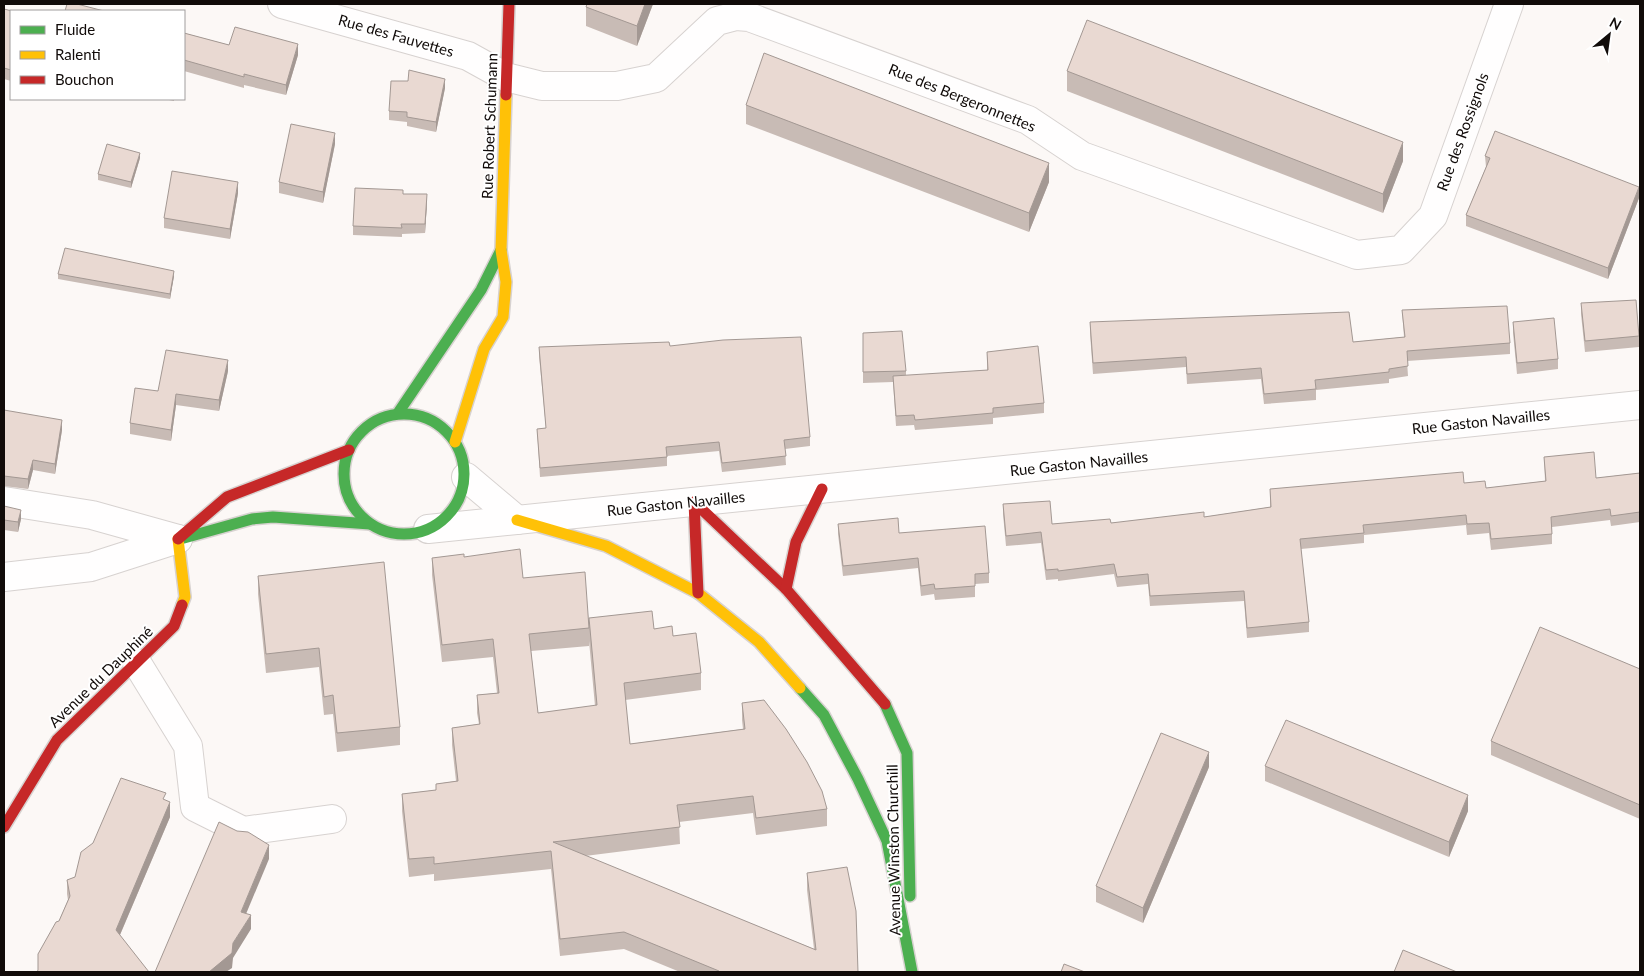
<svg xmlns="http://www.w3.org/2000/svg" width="1644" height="976" viewBox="0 0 1644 976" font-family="Lato,sans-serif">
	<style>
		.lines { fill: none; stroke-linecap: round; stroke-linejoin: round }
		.street-casing { stroke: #d7d2d0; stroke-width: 30 }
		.fast-casing { stroke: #d7d2d0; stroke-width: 14 }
		.slow-casing { stroke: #d7d2d0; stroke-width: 14 }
		.jam-casing { stroke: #d7d2d0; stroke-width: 14 }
		.street { stroke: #fffefe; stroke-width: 28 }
		.fast { stroke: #4caf50; stroke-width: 11 }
		.slow { stroke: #ffc107; stroke-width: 11 }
		.jam { stroke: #c62828; stroke-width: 11 }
		.wall { fill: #c8bbb5; fill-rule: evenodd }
		.shaded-wall { fill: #a39893 }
		.building { fill: #e9d9d2; stroke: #a39893 }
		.labels { text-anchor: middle; stroke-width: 4; stroke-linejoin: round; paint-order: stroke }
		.street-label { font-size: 15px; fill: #110b09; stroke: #fff }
	</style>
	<rect width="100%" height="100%" fill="#fcf8f6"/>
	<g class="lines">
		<!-- street casing -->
		<g class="street-casing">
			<g id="street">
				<polyline points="282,4 468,56 506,77 542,86 617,86 656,78 717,21 736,16 749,17 1028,120 1082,156 1357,255 1401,250 1433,216 1509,4"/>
				<polyline points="466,477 517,520"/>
				<polyline points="4,501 92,515 178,539"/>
				<polyline points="428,529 1640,405"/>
				<polyline points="4,577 91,567 178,539"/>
				<polyline points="137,663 188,746 195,807 243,831 332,819"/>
			</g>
		</g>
		<!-- fast casing -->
		<g class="fast-casing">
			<g id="fast">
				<polyline points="398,413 481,290 501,250"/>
				<circle cx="404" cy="474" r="60"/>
				<polyline points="184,538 252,519 273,517 370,524"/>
				<polyline points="800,688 824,715 858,779 887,841 912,972"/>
				<polyline points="885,704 907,753 910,896"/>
			</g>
		</g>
		<!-- slow casing -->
		<g class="slow-casing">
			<g id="slow">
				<polyline points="455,442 484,349 503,317 506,282 501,250 506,95"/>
				<polyline points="517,520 606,546 698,593 759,642 800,688"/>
				<polyline points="178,539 185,597 182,605"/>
			</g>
		</g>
		<!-- jam casing -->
		<g class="jam-casing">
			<g id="jam">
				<polyline points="506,95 509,4"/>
				<polyline points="694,502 786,589 885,704"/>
				<polyline points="694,502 698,593"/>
				<polyline points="178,539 227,497 349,450"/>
				<polyline points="786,589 796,542 822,489"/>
				<polyline points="4,827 57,740 174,626 182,605"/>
			</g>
		</g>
		<!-- street -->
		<use href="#street" class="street"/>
		<!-- fast -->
		<use href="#fast" class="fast"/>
		<!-- slow -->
		<use href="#slow" class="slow"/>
		<!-- jam -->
		<use href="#jam" class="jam"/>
	</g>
	<!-- wall -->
	<g class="wall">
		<polygon points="587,4 653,4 637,46 586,26 586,7"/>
		<polygon points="4,9 11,11 11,81 4,79"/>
		<polygon points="184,33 229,45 298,55 286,95 244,85 244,88 184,71"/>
		<polygon points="1067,71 1403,161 1383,213 1067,91"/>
		<polygon points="445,88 436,132 407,126 407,122 389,120 389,111"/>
		<polygon points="164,99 174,99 174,101"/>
		<polygon points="746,105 1049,182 1029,232 746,124"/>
		<polygon points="335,144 323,203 279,193 279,182"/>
		<polygon points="1485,156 1639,198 1608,279 1466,226 1466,215 1486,167"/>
		<polygon points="140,158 131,188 98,180 98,174"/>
		<polygon points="238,193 230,239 164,228 164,218"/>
		<polygon points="403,194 427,203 425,233 402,234 402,237 353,235 353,226"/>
		<polygon points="58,274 174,276 170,299 58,279"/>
		<polygon points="1581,303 1639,336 1639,347 1585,352 1581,314"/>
		<polygon points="1402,310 1510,343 1510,354 1407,361 1408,376 1389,379 1389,383 1316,390 1316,400 1264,404 1261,379 1187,384 1186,367 1093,374 1090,333 1090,322 1353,342 1404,337"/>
		<polygon points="1513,322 1558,359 1558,369 1517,374 1513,333"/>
		<polygon points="863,333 906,371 906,376 987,370 987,352 1044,403 1044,413 993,418 993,424 915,430 914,425 896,426 893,382 863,383"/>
		<polygon points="670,346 810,437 810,446 785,449 786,465 722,472 719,451 667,456 667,466 540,477 537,429 546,428 539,356 539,347"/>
		<polygon points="228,371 219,411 176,405 171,441 130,434 130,423 158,391"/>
		<polygon points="4,410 62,430 55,474 33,470 28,489 4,486"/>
		<polygon points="1544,457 1596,478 1640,473 1640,522 1611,526 1610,520 1552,527 1552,544 1491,550 1489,533 1467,535 1466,525 1364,535 1364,543 1301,549 1309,622 1309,632 1247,638 1244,601 1150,606 1148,584 1117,587 1114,574 1058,581 1058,579 1046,580 1041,543 1006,546 1003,514 1003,504 1052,524 1111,523 1204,517 1270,507 1270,489 1464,483 1486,488 1545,481"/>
		<polygon points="4,506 21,519 18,532 4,530"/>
		<polygon points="838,524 899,533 989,573 989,583 975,584 975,597 935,600 934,594 921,596 918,568 843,576 838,534"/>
		<path d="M 464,557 L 523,578 L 589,622 L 654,629 L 673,636 L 701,673 L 701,690 L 625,700 L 630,744 L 743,729 L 742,720 L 742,703 L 827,809 L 827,826 L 756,835 L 753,813 L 679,822 L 680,844 L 585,856 L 814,949 L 807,890 L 807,873 L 858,972 L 680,972 L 624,949 L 560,956 L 551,869 L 434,881 L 434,874 L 409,877 L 402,811 L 402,794 L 436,790 L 436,784 L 456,781 L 452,745 L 452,728 L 479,724 L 477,713 L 477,695 L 497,693 L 493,657 L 442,662 L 432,575 L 432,558 ZM 589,641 L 595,706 L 538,713 L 531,651 L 589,646 Z"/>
		<polygon points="258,576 400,727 400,745 337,752 333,714 324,715 319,667 266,673 258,594"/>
		<polygon points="1640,669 1640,819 1491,755 1491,741"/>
		<polygon points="1265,766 1468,811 1449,857 1265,781"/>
		<polygon points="1209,767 1143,923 1096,902 1096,886"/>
		<polygon points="166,800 170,817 120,935 59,921 68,900 67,894 67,880 75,877"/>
	</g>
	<!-- shaded-wall -->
	<g class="shaded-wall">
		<polygon points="645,4 653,4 637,46 637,26"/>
		<polygon points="298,44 298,55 286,95 286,85"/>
		<polygon points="445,79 445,88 436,132 436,122"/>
		<polygon points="335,133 335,144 323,203 323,192"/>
		<polygon points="1403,142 1403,161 1383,213 1383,194"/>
		<polygon points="140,153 140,158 131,188 131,182"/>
		<polygon points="1049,163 1049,182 1029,232 1029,213"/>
		<polygon points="238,182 238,193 230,239 230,229"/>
		<polygon points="1639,187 1639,198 1608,279 1608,268"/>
		<polygon points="427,194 427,203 425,233 425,224"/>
		<polygon points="174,271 174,276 170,299 170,294"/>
		<polygon points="228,360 228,371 219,411 219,400"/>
		<polygon points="176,394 176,405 171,441 171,430"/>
		<polygon points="62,420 62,430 55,474 55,464"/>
		<polygon points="33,460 33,470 28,489 28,479"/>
		<polygon points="21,510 21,519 18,532 18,522"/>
		<polygon points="1209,752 1209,767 1143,923 1143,908"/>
		<polygon points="1468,795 1468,811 1449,857 1449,842"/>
		<polygon points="170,802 170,817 116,944 116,930"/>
		<polygon points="269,845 269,859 241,926 241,912"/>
		<polygon points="251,915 251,929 233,958 232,968 226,972 209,972 233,943"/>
	</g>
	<!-- building -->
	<g class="building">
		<polygon points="67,4 77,4 104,11 65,11"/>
		<polygon points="587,4 645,4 637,26 586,7"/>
		<polygon points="4,9 12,11 11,11 11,70 4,68"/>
		<polygon points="1087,20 1403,142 1383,194 1067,71"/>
		<polygon points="235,27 298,44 286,85 244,74 244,77 184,60 184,33 229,45"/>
		<polygon points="764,53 1049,163 1029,213 746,105"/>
		<polygon points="409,70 445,79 436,122 407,117 407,112 389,111 391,81 408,81"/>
		<polygon points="291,124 335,133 323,192 279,182"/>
		<polygon points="1495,131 1639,187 1608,268 1466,215 1490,158 1485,156"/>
		<polygon points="107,144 140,153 131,182 98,174"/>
		<polygon points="172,171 238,182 230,229 164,218"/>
		<polygon points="355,188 403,190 403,194 427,194 425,224 401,224 402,228 353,226"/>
		<polygon points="65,248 174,271 170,294 58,274"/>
		<polygon points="1636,300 1639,336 1585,341 1581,303"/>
		<polygon points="1507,306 1510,343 1407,351 1408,366 1389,369 1389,372 1315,380 1316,389 1264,394 1261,368 1187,374 1186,357 1093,363 1090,322 1349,312 1353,342 1405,337 1402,310"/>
		<polygon points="1554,318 1558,359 1517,363 1513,322"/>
		<polygon points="902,331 906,371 863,372 863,333"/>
		<polygon points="801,337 810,437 784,440 786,456 722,463 719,442 666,447 667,457 540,468 537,429 546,428 539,347 669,342 670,346 723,340"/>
		<polygon points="1038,346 1044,403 993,408 993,413 915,420 914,415 896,416 893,376 988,370 987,352"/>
		<polygon points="166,350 228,360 219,400 176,394 171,430 130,423 135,388 158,391"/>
		<polygon points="4,410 62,420 55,464 33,460 28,479 4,476"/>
		<polygon points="1594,452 1596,478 1640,473 1640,512 1611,516 1610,509 1551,517 1552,534 1491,539 1489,523 1467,524 1466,515 1363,525 1364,533 1300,539 1309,622 1247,628 1244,591 1150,596 1148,574 1117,577 1114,564 1058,571 1058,569 1046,570 1041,532 1006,536 1003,504 1050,501 1052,524 1110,519 1111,523 1204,512 1204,517 1271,507 1270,489 1463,472 1464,483 1485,481 1486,488 1546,481 1544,457"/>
		<polygon points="4,506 21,510 18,522 4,520"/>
		<polygon points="898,518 899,533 985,526 989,573 975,574 975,586 935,589 934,584 921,586 918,558 843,566 838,524"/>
		<polygon points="520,549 523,578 585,572 589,628 529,634 538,713 597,705 589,618 652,611 654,629 672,626 673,636 696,633 701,673 624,683 630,744 745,729 742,703 764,700 786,729 807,762 822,791 827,809 756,818 753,796 677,805 680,827 553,842 816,950 807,873 847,867 856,911 858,972 718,972 719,971 624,932 560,939 551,851 434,864 434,857 409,859 402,794 436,790 436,784 458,781 452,728 480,724 477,695 499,693 493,639 442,645 432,558 464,554 464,557"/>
		<polygon points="384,562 400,727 337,733 333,695 324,697 319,648 266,654 258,576"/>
		<polygon points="1540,627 1640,669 1640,805 1491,741"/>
		<polygon points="1286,720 1468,795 1449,842 1265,766"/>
		<polygon points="1161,733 1209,752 1143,908 1096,886"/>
		<polygon points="121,778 166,793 163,799 170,802 116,930 149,972 37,972 38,970 38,954 56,922 59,921 70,896 67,880 75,877 81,852 93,843"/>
		<polygon points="219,822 237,831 248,832 269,845 241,912 251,915 233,943 232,953 209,972 155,972"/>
		<polygon points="1403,950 1457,972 1394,972"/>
		<polygon points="1064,964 1085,972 1061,972"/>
	</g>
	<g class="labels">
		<!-- street labels -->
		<g class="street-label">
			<text transform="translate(396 36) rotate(16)" y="5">Rue des Fauvettes</text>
			<text transform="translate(962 98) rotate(22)" y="5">Rue des Bergeronnettes</text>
			<text transform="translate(490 126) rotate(-88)" y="5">Rue Robert Schumann</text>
			<text transform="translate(1463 132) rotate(-70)" y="5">Rue des Rossignols</text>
			<text transform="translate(1481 422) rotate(-6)" y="5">Rue Gaston Navailles</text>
			<text transform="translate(1079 464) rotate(-6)" y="5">Rue Gaston Navailles</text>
			<text transform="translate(676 504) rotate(-6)" y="5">Rue Gaston Navailles</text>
			<text transform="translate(101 677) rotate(-44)" y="5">Avenue du Dauphiné</text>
			<text transform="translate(894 850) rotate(-91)" y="5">Avenue Winston Churchill</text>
		</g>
	</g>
	<!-- border -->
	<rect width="1644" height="976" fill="none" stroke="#110b09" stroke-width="10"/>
	<!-- legend -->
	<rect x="10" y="10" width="175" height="90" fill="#ffffff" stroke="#a09d9d"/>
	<rect x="20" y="26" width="25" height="8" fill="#4caf50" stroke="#a09d9d"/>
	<text x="55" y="35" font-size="15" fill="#110b09">Fluide</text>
	<rect x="20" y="51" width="25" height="8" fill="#ffc107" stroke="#a09d9d"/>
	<text x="55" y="60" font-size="15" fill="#110b09">Ralenti</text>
	<rect x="20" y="76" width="25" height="8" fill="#c62828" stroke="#a09d9d"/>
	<text x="55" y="85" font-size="15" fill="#110b09">Bouchon</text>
	<!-- north arrow -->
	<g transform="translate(1609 35) rotate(29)" stroke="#ffffff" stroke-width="4" paint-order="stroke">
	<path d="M0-4L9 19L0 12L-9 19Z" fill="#110b09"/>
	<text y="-8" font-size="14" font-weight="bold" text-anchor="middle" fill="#110b09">N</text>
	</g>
</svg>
